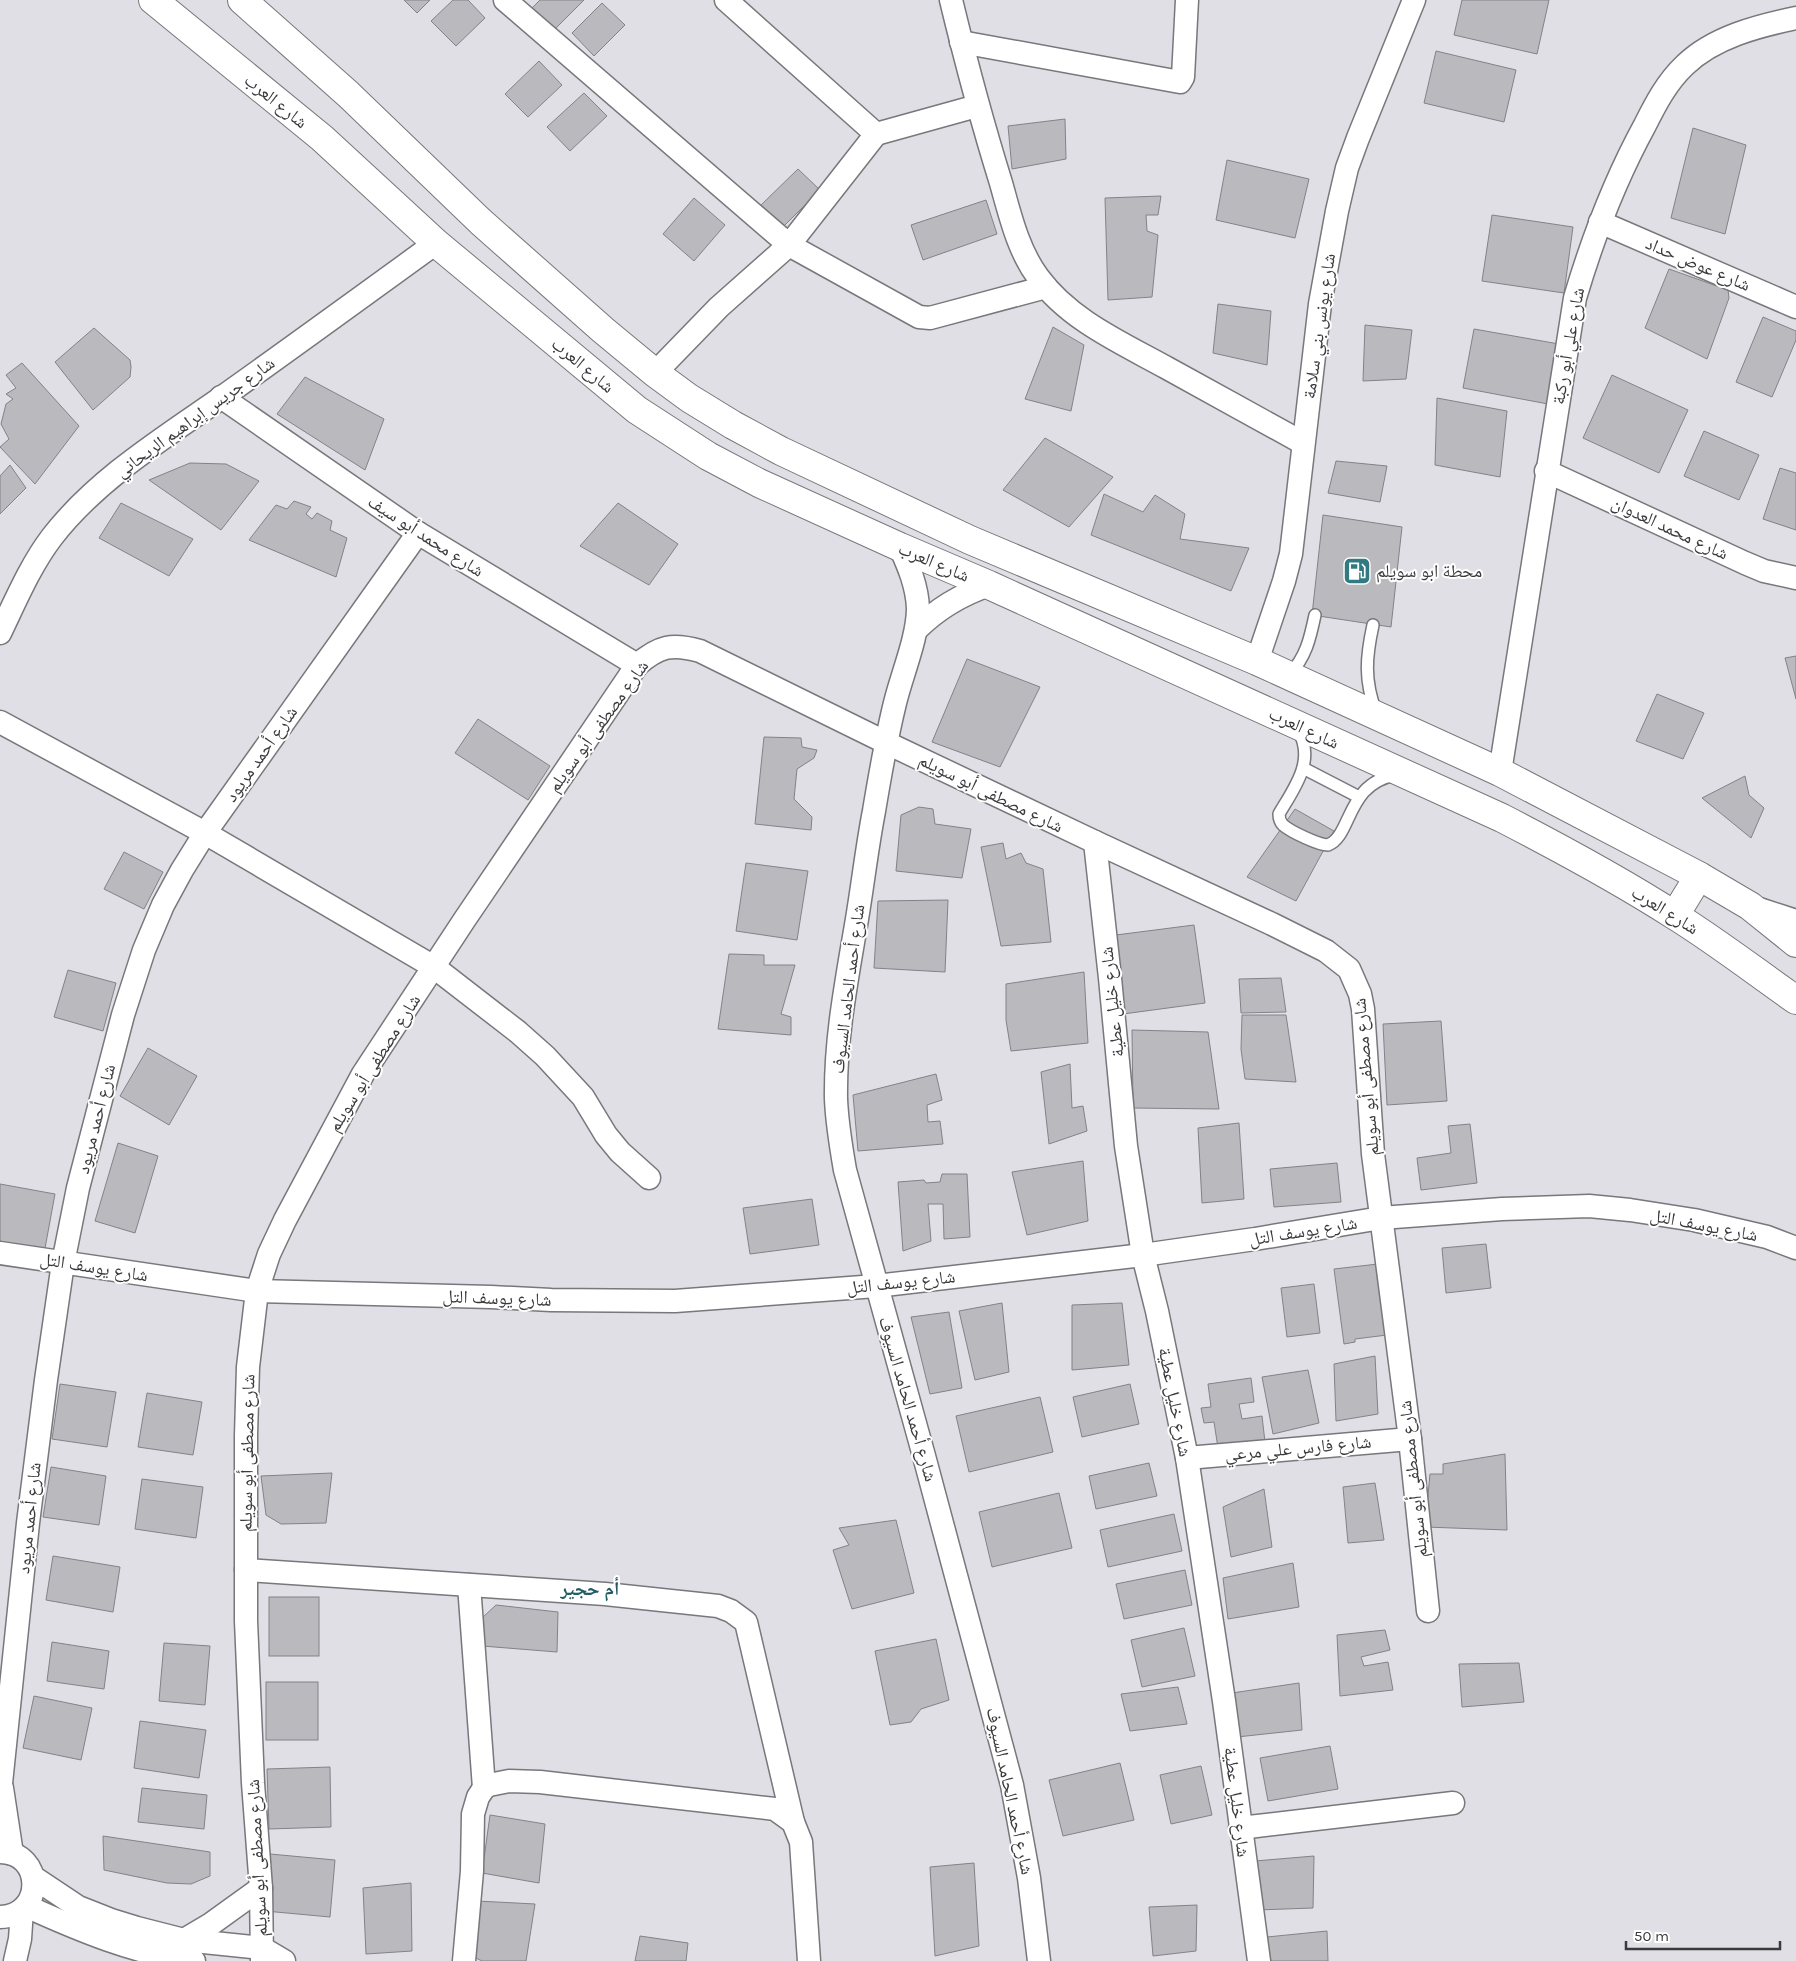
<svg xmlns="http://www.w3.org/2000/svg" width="1796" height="1961" viewBox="0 0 1796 1961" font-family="Karla,'Noto Naskh Arabic',sans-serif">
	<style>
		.building { fill: #b9b9be; stroke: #828388 }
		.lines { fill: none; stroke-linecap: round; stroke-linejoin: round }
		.service-casing { stroke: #77777c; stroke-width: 14 }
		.minor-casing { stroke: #77777c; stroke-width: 25 }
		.secondary-casing { stroke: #77777c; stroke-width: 30 }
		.service { stroke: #fff; stroke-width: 11 }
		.minor { stroke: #fff; stroke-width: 22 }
		.secondary { stroke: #fff; stroke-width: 28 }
		.labels { text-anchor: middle; stroke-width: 4; stroke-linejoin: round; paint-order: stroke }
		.street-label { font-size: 18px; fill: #3a3a3c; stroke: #fff }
		.poi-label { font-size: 18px; fill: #3a3a3c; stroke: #fff; text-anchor: start }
		.neighbourhood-label { font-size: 19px; font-weight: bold; fill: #235d63; stroke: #fff }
	</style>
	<rect width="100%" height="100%" fill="#dfdfe5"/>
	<!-- building -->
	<g class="building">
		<polygon points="404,0 430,0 417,13"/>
		<polygon points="453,0 468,0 485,18 456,46 431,21"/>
		<polygon points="540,0 584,0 553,31 531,9"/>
		<polygon points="1462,0 1549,0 1537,54 1454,35"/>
		<polygon points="602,3 625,25 594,56 572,33"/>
		<polygon points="1436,51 1516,70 1504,122 1424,103"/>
		<polygon points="539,61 562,85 528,117 505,94"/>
		<polygon points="584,93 607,116 570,151 547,127"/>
		<polygon points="1065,119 1066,159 1012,169 1008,126"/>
		<polygon points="1693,128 1746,145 1725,234 1671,218"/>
		<polygon points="1227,160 1309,179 1295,238 1216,220"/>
		<polygon points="798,169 820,190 782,228 760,206"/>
		<polygon points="1161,196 1158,215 1146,215 1147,231 1158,235 1152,297 1108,300 1105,198"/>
		<polygon points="694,198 725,225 694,261 663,234"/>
		<polygon points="986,200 997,234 923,260 911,225"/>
		<polygon points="1492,215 1573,227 1564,293 1482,281"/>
		<polygon points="1669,269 1728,290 1729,298 1707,359 1645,328"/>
		<polygon points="1218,304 1271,311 1267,365 1213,353"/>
		<polygon points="1763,317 1796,331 1796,340 1772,397 1736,382"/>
		<polygon points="1365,325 1412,330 1406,379 1363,381"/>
		<polygon points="1053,327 1084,345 1071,411 1025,399"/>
		<polygon points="94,328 130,360 131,367 130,377 93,410 55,362"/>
		<polygon points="1474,329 1559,344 1548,404 1463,388"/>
		<polygon points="22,363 79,426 35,484 0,447 9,439 1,424 6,404 13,399 6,394 16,388 6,375"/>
		<polygon points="1612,375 1688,410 1659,473 1583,438"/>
		<polygon points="305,377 384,419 365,470 277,414"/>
		<polygon points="1437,398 1507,411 1500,477 1435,465"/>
		<polygon points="1704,431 1759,455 1739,500 1684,476"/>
		<polygon points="1045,438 1113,477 1069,527 1003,490"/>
		<polygon points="1336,461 1387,466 1380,502 1328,493"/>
		<polygon points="190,463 226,464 259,481 221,530 149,480"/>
		<polygon points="10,465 26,488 0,514 0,476"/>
		<polygon points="1780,468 1796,473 1796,530 1763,519"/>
		<polygon points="1104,494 1143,512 1155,495 1185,514 1180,539 1249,548 1231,591 1091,535"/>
		<polygon points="294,501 311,507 306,514 312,519 317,513 332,521 330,530 347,538 336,577 249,540 276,505 287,509"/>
		<polygon points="121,503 193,539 169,576 99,538"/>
		<polygon points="618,503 678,544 649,585 580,546"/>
		<polygon points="1323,515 1402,527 1391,627 1312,615"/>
		<polygon points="1796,656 1796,699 1785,658"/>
		<polygon points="967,659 1040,687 1000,767 932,742"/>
		<polygon points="1657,694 1704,713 1683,759 1636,741"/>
		<polygon points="478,719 550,766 528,800 455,753"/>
		<polygon points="764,737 801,738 802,747 817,750 814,758 797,769 794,799 812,817 811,830 755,824"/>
		<polygon points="1745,776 1749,795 1764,808 1751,838 1702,798"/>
		<polygon points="919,807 933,809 935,824 971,829 962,878 896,871 901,815"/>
		<polygon points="1295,809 1334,831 1296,901 1247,877"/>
		<polygon points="1003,843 1006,859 1021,853 1026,863 1043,869 1051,942 1001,946 981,847"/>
		<polygon points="124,852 163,872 144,909 104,889"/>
		<polygon points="746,863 808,871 797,940 736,931"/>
		<polygon points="948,900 945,972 874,968 878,901"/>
		<polygon points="1194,925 1205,1003 1123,1014 1116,935"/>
		<polygon points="729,954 764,955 764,965 795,965 781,1014 791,1017 791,1035 718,1029"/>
		<polygon points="68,970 116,983 103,1031 54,1017"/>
		<polygon points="1084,972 1088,1043 1011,1051 1006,1020 1006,984"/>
		<polygon points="1281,978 1286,1012 1241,1013 1239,979"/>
		<polygon points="1242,1015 1286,1015 1296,1082 1245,1079 1241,1049"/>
		<polygon points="1441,1021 1447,1101 1387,1105 1383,1024"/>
		<polygon points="1132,1030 1208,1032 1219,1109 1133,1108"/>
		<polygon points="148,1048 197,1076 169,1125 120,1096"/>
		<polygon points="1070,1064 1072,1108 1083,1106 1087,1131 1049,1144 1041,1072"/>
		<polygon points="936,1074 942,1100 927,1105 928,1122 940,1121 943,1144 858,1151 853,1095"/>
		<polygon points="1239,1123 1244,1199 1202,1203 1198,1128"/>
		<polygon points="1470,1124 1477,1183 1421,1190 1417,1158 1451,1153 1448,1126"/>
		<polygon points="118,1143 158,1156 135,1233 95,1221"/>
		<polygon points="1083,1161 1088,1221 1027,1235 1012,1172"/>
		<polygon points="1337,1163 1341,1202 1274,1207 1270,1169"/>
		<polygon points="942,1174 967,1174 970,1237 944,1239 943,1204 928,1204 931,1241 903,1251 898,1182 924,1180 926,1183 940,1182"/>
		<polygon points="0,1184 55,1194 43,1259 0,1252"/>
		<polygon points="812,1199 819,1245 750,1254 743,1208"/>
		<polygon points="1486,1244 1491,1288 1446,1293 1442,1248"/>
		<polygon points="1378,1264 1387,1335 1355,1339 1355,1342 1344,1344 1334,1269"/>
		<polygon points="1314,1284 1320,1333 1287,1337 1281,1288"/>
		<polygon points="1002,1303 1009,1372 975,1380 959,1311"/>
		<polygon points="1122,1303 1129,1365 1072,1370 1072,1305"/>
		<polygon points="949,1312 962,1388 930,1394 911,1317"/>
		<polygon points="1375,1356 1378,1414 1336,1421 1334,1364"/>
		<polygon points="1308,1370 1319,1423 1273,1434 1262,1377"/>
		<polygon points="1251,1378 1254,1402 1239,1404 1242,1419 1262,1416 1265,1442 1218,1448 1214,1422 1204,1423 1201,1408 1211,1407 1208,1384"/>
		<polygon points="60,1384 116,1392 107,1447 52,1439"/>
		<polygon points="1130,1384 1139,1424 1082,1437 1073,1397"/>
		<polygon points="147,1393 202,1402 193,1455 138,1447"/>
		<polygon points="1040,1397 1053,1452 969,1472 956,1416"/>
		<polygon points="1505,1454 1507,1530 1425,1527 1430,1474 1443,1474 1443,1464"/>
		<polygon points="1149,1463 1157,1496 1096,1509 1089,1476"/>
		<polygon points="51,1467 106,1476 99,1525 43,1517"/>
		<polygon points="332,1473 326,1523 281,1524 266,1515 261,1476"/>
		<polygon points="142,1479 203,1487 196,1538 135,1529"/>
		<polygon points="1375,1483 1384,1540 1348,1543 1343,1487"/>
		<polygon points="1264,1489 1272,1547 1231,1557 1223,1507"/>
		<polygon points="1059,1493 1072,1548 992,1567 979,1512"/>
		<polygon points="1174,1514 1182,1551 1108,1567 1100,1530"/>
		<polygon points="896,1520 914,1593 852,1609 833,1550 849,1545 839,1528"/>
		<polygon points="53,1556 120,1567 113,1612 46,1600"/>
		<polygon points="1293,1563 1299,1607 1228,1619 1223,1578"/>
		<polygon points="1185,1570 1192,1605 1124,1619 1116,1584"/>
		<rect x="269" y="1597" width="50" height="59"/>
		<polygon points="496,1605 558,1612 557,1652 482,1646 482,1618"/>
		<polygon points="1184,1628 1195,1676 1142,1687 1131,1640"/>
		<polygon points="1385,1630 1390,1650 1361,1657 1364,1666 1388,1662 1393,1690 1340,1696 1337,1635"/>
		<polygon points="936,1639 949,1700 921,1709 911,1722 890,1725 875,1651"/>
		<polygon points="52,1642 109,1651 104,1689 47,1681"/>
		<polygon points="164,1643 210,1646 205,1705 159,1701"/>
		<polygon points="1519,1663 1524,1702 1462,1707 1459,1664"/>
		<rect x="266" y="1682" width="52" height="58"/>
		<polygon points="1299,1683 1302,1730 1237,1737 1232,1693"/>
		<polygon points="1178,1687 1187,1724 1130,1731 1121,1694"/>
		<polygon points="34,1696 92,1708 81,1760 23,1748"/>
		<polygon points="140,1721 206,1730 199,1778 134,1768"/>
		<polygon points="1330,1746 1338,1789 1268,1801 1260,1758"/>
		<polygon points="1120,1763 1134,1820 1063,1836 1049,1780"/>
		<polygon points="1201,1766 1212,1815 1171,1824 1160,1775"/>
		<polygon points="330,1767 331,1827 269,1829 267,1769"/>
		<polygon points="142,1788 207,1795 204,1829 138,1822"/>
		<polygon points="490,1815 545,1824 539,1883 482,1873"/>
		<polygon points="103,1836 210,1852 210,1876 191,1884 167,1883 104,1870"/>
		<polygon points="270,1854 335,1860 330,1917 265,1911"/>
		<polygon points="1314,1856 1313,1908 1257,1910 1255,1861"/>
		<polygon points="974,1863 979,1946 935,1956 930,1867"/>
		<polygon points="411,1883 412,1951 366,1954 363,1888"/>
		<polygon points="477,1901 535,1904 526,1961 482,1961 476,1958"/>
		<polygon points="1197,1905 1196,1951 1153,1956 1149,1907"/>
		<polygon points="1327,1931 1328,1961 1267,1961 1267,1937"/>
		<polygon points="640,1936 688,1943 686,1961 635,1961"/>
	</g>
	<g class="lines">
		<!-- service casing -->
		<g class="service-casing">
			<g id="service">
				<path d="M 1373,625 C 1366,657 1364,680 1376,712"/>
				<path d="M 1289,675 C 1306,657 1310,639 1315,615"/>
				<path d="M 1298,730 C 1316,761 1294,788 1279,814 C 1279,819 1280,822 1283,825 C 1291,832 1319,845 1328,845 C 1352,836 1346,783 1396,775"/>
				<polyline points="1303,768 1359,797"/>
			</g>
		</g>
		<!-- minor casing -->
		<g class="minor-casing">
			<g id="minor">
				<polyline points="505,0 789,245 919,317 930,318 1046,287"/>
				<polyline points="726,0 876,134 977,106"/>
				<path d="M 951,0 C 966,62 982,122 1001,183 C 1010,215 1018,250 1038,277 C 1069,320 1122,343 1167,368 C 1212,393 1258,418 1303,443"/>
				<polyline points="961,42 1180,82 1183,77 1187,0"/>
				<polyline points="1600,222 1796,307"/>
				<polyline points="655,373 719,307 789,245 876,134"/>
				<polyline points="221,397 418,533 637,665"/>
				<polyline points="1546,471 1745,563 1764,571 1796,578"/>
				<path d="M 900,547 C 909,567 917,586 918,608 C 918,637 902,674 895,703 C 886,739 880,775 874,811 C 867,847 863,883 857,919 C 847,979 835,1038 836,1099 C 837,1123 841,1147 845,1170 L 924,1456 L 1012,1785 L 1029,1878 L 1039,1961"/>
				<path d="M 917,629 C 938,608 960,595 989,585"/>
				<path d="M 0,633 C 16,600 30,566 52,537 C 96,480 162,439 221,398 C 293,347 364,295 436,243"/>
				<polyline points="1257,661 1284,581 1291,554 1320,304 1337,211 1347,168 1358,138 1414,0"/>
				<polyline points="0,722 205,833 434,967 518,1032 545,1056 583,1097 606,1135 620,1152 649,1178"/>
				<path d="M 1500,772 L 1575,298 C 1593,237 1615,180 1645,125 C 1656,103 1667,82 1685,65 C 1714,37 1758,26 1796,18"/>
				<polyline points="1095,842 1110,978 1126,1146 1143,1255 1157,1311 1187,1458 1224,1701 1259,1961"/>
				<polyline points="1759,909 1796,921"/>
				<polyline points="0,1253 257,1291 491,1297 551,1300 675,1301 876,1286 1143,1255 1255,1239 1381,1218 1502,1209 1589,1206 1630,1210 1694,1220 1767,1237 1796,1248"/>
				<polyline points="1187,1458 1410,1439"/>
				<polyline points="246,1570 605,1594 718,1606 731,1611 746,1622 793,1822"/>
				<polyline points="469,1585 484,1788"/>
				<polyline points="2,1788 12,1854"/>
				<polyline points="0,1793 28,1523 46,1380 63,1263 78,1188 123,1015 144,950 163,905 182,870 205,833 418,533"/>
				<polyline points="1240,1828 1453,1803"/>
				<path d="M 0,1852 C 44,1852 45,1916 0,1917"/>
				<polyline points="33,1877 78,1907 111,1920 137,1928 184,1940 262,1948 284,1961"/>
				<path d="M 26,1906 C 79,1930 136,1954 194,1961"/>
				<polyline points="184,1940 211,1924 261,1888"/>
				<polyline points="15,1961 20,1939 22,1910"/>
				<path d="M 262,1961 L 261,1888 L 253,1783 L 246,1621 L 246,1435 L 248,1367 L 257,1291 L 269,1254 L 285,1220 L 363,1074 L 465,919 L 637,665 C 659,646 672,643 700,651 L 887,743 L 1095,842 L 1272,924 L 1326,951 L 1349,969 L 1360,994 L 1363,1009 L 1373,1154 L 1410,1439 L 1428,1611"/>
				<polyline points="464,1961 472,1871 473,1814 478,1797 484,1788 489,1785 509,1781 540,1782 775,1809 793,1822 801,1842 809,1961"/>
			</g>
		</g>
		<!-- secondary casing -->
		<g class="secondary-casing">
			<g id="secondary">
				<path d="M 153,0 L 322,138 L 436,243 L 637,410 L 708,456 L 759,483 L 900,547 L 989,585 L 1502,818 C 1560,848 1618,879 1674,915 C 1716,941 1756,972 1796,1000"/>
				<polyline points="242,0 348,94 481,222 603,330 655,373 689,398 733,425 781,451 970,540 1257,661 1500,772 1699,876 1750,906 1796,943"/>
				<polyline points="1675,915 1699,876"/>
			</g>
		</g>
		<!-- service -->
		<use href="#service" class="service"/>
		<!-- minor -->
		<use href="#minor" class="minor"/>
		<!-- secondary -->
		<use href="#secondary" class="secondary"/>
	</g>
	<!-- icons -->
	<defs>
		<g id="fuel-square" transform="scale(1.4375)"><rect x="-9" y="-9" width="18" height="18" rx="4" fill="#317a81" stroke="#fff"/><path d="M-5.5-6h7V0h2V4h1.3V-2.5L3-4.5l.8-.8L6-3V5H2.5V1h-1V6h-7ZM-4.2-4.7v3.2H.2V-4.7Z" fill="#fff"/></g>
	</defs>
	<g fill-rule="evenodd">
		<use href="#fuel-square" x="1357" y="571"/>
	</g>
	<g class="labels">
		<!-- street labels -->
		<g class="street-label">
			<text transform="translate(276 101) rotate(39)" y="6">شارع العرب</text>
			<text transform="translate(1698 264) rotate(23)" y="6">شارع عوض حداد</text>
			<text transform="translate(1319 326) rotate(-82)" y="6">شارع يونس بني سلامة</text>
			<text transform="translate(1568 346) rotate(-80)" y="6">شارع علي أبو ركبة</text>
			<text transform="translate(583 365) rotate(40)" y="6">شارع العرب</text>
			<text transform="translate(195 417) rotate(-36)" y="6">شارع جريس إبراهيم الريحاني</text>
			<text transform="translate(1670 528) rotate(25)" y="6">شارع محمد العدوان</text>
			<text transform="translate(426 536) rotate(33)" y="6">شارع محمد أبو سيف</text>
			<text transform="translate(934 562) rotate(23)" y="6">شارع العرب</text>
			<text transform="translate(598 726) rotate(-54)" y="6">شارع مصطفى أبو سويلم</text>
			<text transform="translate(1304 728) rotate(25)" y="6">شارع العرب</text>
			<text transform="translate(261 754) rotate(-55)" y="6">شارع أحمد مريود</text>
			<text transform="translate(991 793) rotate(26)" y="6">شارع مصطفى أبو سويلم</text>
			<text transform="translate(1665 910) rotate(32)" y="6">شارع العرب</text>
			<text transform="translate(848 989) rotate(-83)" y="6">شارع أحمد الحامد السيوف</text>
			<text transform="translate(1112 1002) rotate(-96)" y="6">شارع خليل عطية</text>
			<text transform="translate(374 1063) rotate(-58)" y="6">شارع مصطفى أبو سويلم</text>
			<text transform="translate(1366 1077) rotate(-95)" y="6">شارع مصطفى أبو سويلم</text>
			<text transform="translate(96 1119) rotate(-76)" y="6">شارع أحمد مريود</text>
			<text transform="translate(1704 1225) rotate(11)" y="6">شارع يوسف التل</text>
			<text transform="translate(1303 1231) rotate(-9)" y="6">شارع يوسف التل</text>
			<text transform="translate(94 1267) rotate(9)" y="6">شارع يوسف التل</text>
			<text transform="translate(901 1282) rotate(-6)" y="6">شارع يوسف التل</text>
			<text transform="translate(497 1298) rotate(2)" y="6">شارع يوسف التل</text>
			<text transform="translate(908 1399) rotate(74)" y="6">شارع أحمد الحامد السيوف</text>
			<text transform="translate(1175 1402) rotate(79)" y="6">شارع خليل عطية</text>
			<text transform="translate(1298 1448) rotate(-5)" y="6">شارع فارس علي مرعي</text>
			<text transform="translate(247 1453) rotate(-89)" y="6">شارع مصطفى أبو سويلم</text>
			<text transform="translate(1413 1479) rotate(-96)" y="6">شارع مصطفى أبو سويلم</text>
			<text transform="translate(29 1518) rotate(-84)" y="6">شارع أحمد مريود</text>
			<text transform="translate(1010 1791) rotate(78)" y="6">شارع أحمد الحامد السيوف</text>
			<text transform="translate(1237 1802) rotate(83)" y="6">شارع خليل عطية</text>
			<text transform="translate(257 1858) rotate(-93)" y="6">شارع مصطفى أبو سويلم</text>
		</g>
		<!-- poi labels -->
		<g class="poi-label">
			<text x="1376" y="577">محطة ابو سويلم</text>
		</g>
		<!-- neighbourhood labels -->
		<g class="neighbourhood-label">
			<text x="590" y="1595">أم حجير</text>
		</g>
	</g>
	<!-- scale -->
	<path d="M1626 1941v8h154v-8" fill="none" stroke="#3a3a3c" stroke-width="2.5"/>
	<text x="1634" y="1941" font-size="15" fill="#3a3a3c" stroke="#ffffff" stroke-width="4" paint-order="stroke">50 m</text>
</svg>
